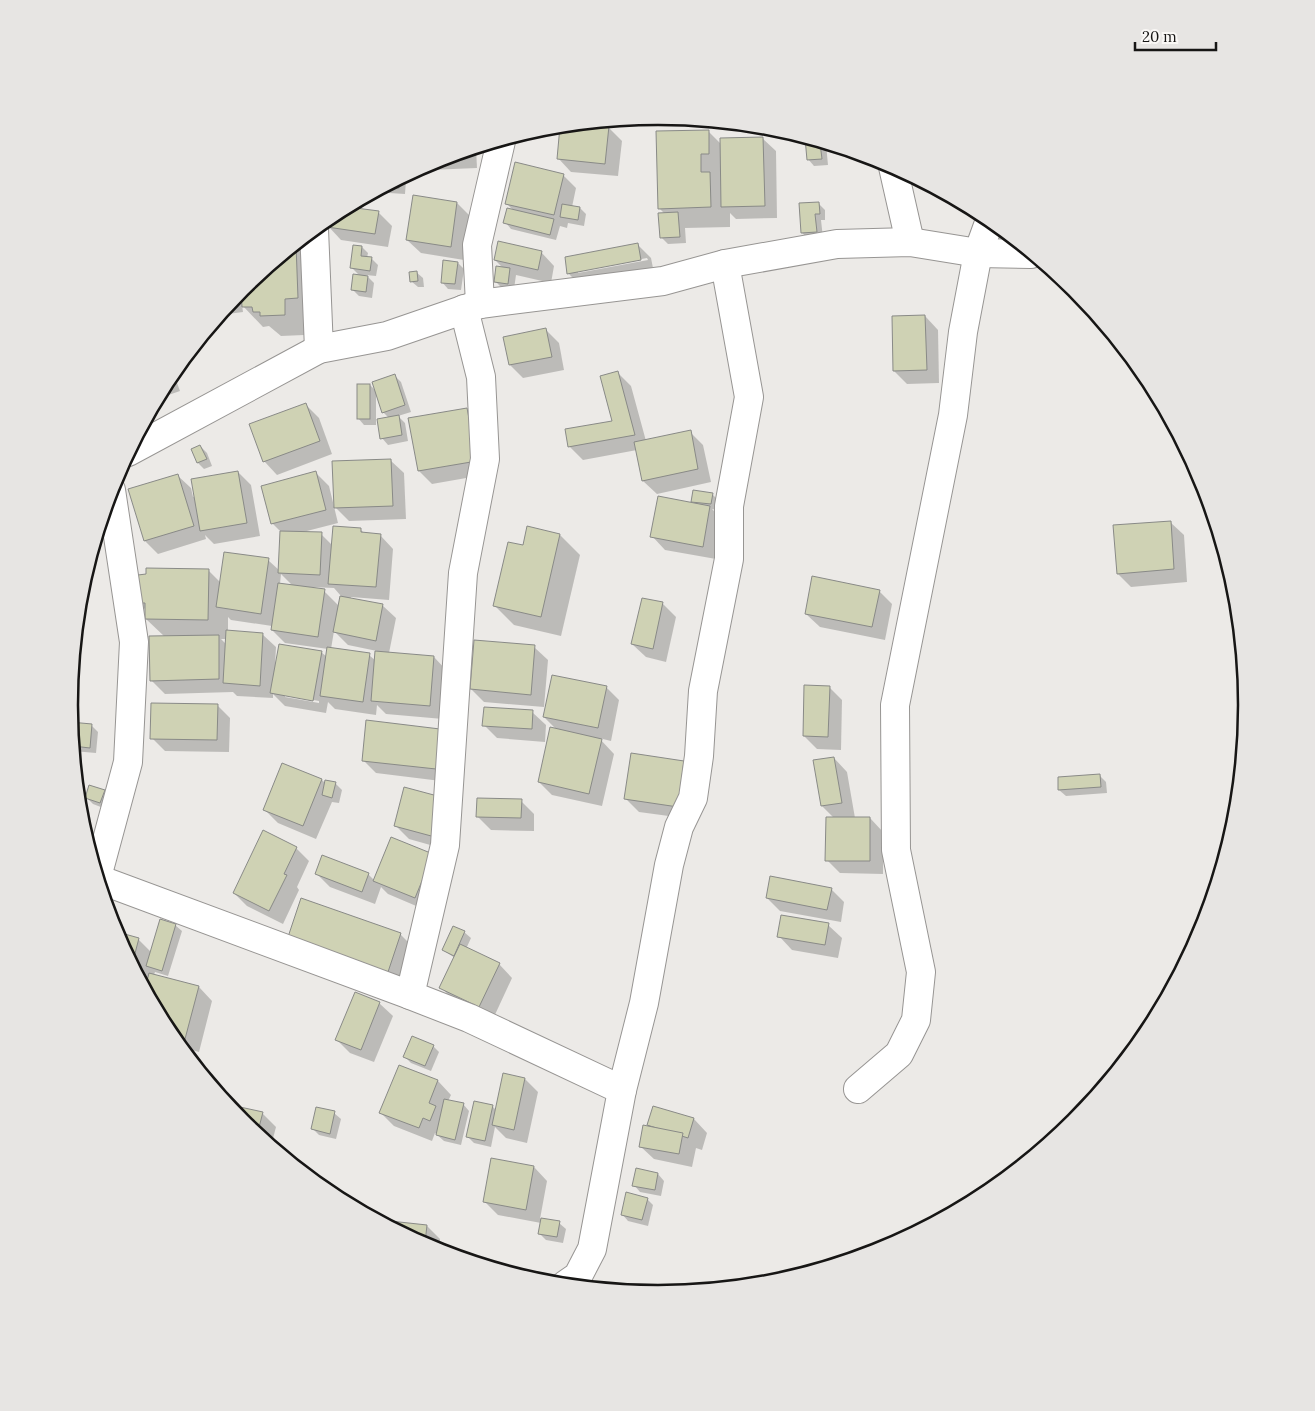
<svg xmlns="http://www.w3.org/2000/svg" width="1315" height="1411" viewBox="0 0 1315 1411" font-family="Lora,serif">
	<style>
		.shadow { fill: #0003; fill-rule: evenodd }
		.building { fill: #cfd2b4; stroke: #898a87 }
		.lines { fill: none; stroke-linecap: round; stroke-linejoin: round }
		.minor-casing { stroke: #979593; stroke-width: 30 }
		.minor { stroke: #fff; stroke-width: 28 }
		.rim { fill: none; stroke: #171615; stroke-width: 2.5 }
	</style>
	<rect width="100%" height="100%" fill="#eceae7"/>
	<!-- shadow -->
	<g class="shadow">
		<polygon points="658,117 705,121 705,124 663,122"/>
		<polygon points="579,124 608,127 622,141 618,176 571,172 558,158 561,126"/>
		<polygon points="708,131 721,144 762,138 776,151 777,218 736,219 730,213 730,227 685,228 686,243 668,244 661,237 665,214 659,208"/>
		<polygon points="806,138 826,144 828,165 814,166 808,159"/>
		<polygon points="476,148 477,168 429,170 425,166"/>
		<polygon points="563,175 576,188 572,207 580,208 586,214 584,226 568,223 567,228 560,226 556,240 511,229 505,222 513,210 506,203"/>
		<polygon points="403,177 406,180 405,194 389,193 384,187"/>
		<polygon points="457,203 470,216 464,260 421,253 407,240"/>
		<polygon points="818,203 825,210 825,220 821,220 823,238 809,239 802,233"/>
		<polygon points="346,208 378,212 392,226 388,247 341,240 328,226 329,217"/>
		<polygon points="297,244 316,263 304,318 304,335 281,336 269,326 263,327 242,305 243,312 220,315 240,291 241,300 243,300 242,288"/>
		<path d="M 638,245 L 651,258 L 654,273 L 582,287 L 569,274 ZM 647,258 L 648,260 L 578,273 L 578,271 Z"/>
		<polygon points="362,247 368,253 367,258 371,258 378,265 376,276 366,275 374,283 372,298 359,296 353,290 360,276 352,268"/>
		<polygon points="541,252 554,266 551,283 516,275 514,289 502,288 496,282 504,269 495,260"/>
		<polygon points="458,263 464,269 461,290 448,289 442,282"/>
		<polygon points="416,272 423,278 424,287 418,287 411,281"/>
		<polygon points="925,316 938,330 939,383 907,384 894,371"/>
		<polygon points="546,330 559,343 564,370 523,378 510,365 505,338"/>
		<polygon points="173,372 180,391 157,399 168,378"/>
		<polygon points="618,373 631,386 646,441 690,432 703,445 711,482 657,494 643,481 637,450 583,460 569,446 614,422"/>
		<polygon points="395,376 401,382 411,412 398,416 405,423 408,441 388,445 382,438 389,418 383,412"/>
		<polygon points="370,385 376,391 376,425 364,425 358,418"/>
		<polygon points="306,405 319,418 332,454 277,475 264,461"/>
		<polygon points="467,409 480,422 489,474 432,484 419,471"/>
		<polygon points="200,446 207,453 212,466 204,469 198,463"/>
		<polygon points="390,460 404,473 406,519 349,521 335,507"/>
		<polygon points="238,472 251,485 260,536 214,544 205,535 206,539 158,554 145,541 177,475 191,488 193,497"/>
		<path d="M 316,473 L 329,486 L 338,523 L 303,532 L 321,534 L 332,545 L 360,529 L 365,534 L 380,535 L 393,549 L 389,600 L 351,597 L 350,599 L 382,605 L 396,618 L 389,653 L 434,657 L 447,671 L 443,719 L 386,714 L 377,705 L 376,715 L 335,709 L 328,702 L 326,713 L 285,706 L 273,694 L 273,698 L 237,696 L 233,692 L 165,694 L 151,680 L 165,637 L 146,619 L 146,610 L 139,603 L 208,570 L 221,583 L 268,560 L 280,571 L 281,532 L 273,524 L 263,487 ZM 281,574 L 293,586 L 280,584 ZM 310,587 L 334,588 L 341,596 L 339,606 L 324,591 L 310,589 ZM 228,617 L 231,620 L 272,626 L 272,630 L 285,643 L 328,649 L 327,657 L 321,652 L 275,666 L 276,647 L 262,634 L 228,632 ZM 334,631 L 348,645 L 377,651 L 376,661 L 369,655 L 331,649 ZM 221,639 L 227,639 L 226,644 ZM 285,695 L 319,701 L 319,703 L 285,697 Z"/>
		<polygon points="712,494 718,500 717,510 712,509 723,520 716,559 665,550 652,536 695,504 692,501"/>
		<polygon points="1170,522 1184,535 1187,582 1131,587 1118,574"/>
		<polygon points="560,535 580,555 561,636 514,625 494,605 524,547"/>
		<polygon points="879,591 892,604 885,640 820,627 806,614"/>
		<polygon points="643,599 663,604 676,617 666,662 646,657 632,644"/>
		<polygon points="534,647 548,660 544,707 484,702 471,689"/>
		<polygon points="606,687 619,700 611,741 599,738 614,754 602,806 552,795 539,782 558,731 544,717"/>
		<polygon points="829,687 842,700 841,750 817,749 804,736"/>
		<polygon points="217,705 230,718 229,752 165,751 152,738"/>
		<polygon points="532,712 546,725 545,742 497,738 484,725"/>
		<polygon points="71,724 91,725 98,732 96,753 73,751"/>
		<polygon points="440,730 449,782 376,773 363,760"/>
		<polygon points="834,758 847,772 855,818 870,818 883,832 883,874 840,873 827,860 834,818 822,806 815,761"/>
		<polygon points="684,762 697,775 691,819 639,812 626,799"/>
		<polygon points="283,765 322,780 326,784 326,781 336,784 342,790 339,803 332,802 316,839 278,823 265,810"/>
		<polygon points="1099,775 1106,782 1107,793 1066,796 1059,790"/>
		<polygon points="405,789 448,850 409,839 396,826"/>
		<polygon points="104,791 110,798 106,809 93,804 86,797"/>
		<polygon points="521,801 534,814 534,831 491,830 478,817"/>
		<polygon points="296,848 309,861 297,887 299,890 283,924 247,906 234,893"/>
		<polygon points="432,855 428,911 388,894 381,887 375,904 330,887 317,874 368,874 374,880"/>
		<polygon points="831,889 844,902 841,922 780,911 767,898"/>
		<polygon points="175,925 182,931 168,976 155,972 154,975 199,987 212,1001 199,1052 180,1047 168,1032 115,933 138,939 151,952"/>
		<polygon points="828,925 842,938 838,958 792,950 779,936"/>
		<polygon points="464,932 471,938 466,949 499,964 512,978 493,1019 454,1001 441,987 455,958 443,950"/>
		<polygon points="400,934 420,954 405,1000 306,966"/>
		<polygon points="379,1003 393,1016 374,1062 350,1053 337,1040"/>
		<polygon points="433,1046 439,1052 431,1071 411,1063 405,1057"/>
		<polygon points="192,1062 199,1063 212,1076 211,1085"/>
		<polygon points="400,1066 438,1081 451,1095 448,1101 463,1104 469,1111 461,1145 444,1141 435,1133 432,1141 394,1126 381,1113"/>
		<polygon points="525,1079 538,1092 527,1143 506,1138 495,1127 491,1147 474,1143 468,1137 492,1106 496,1110"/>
		<polygon points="654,1107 694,1119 707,1133 702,1150 696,1148 692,1167 654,1159 640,1146"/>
		<polygon points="233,1112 262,1113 276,1127 271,1146 241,1122"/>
		<polygon points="334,1113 341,1119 336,1139 319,1135 313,1129"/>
		<polygon points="534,1167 547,1181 540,1219 559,1223 566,1229 563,1243 546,1240 540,1234 541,1223 498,1215 484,1201"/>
		<polygon points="658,1174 664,1181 661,1196 640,1192 634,1185"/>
		<polygon points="647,1199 653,1205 648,1226 628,1221 622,1214"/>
		<polygon points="382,1221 427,1226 440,1239 439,1251"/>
	</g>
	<!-- building -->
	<g class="building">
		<polygon points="585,124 609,126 605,164 557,159 560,126"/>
		<polygon points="709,130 709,154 701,154 701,172 710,172 711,207 658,209 656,131"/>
		<polygon points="763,137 765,206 721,207 720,138"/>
		<polygon points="805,138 820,143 822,159 807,160"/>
		<polygon points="515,162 564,174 554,215 505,204"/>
		<polygon points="399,179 399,188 384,187"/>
		<polygon points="413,195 457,202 451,247 406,240"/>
		<polygon points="819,202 820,214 815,214 817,232 801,233 799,203"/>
		<polygon points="562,204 580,207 578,220 560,217"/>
		<polygon points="348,207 379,211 375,234 327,227 328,218"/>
		<polygon points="507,208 554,219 550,235 503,223"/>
		<polygon points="678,212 680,237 660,238 658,213"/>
		<polygon points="498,241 542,251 538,270 494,260"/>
		<polygon points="638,243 641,260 567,274 565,257"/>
		<polygon points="296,244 298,298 285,299 285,315 260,316 260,312 253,312 252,307 242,307 241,289"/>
		<polygon points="353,245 362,246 361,256 372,257 370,271 350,268"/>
		<polygon points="443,260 458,262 455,284 441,283"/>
		<polygon points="496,266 510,268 508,284 494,282"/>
		<polygon points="417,271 418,281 410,282 409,272"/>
		<polygon points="353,274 368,276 366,292 351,290"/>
		<polygon points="925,315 927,370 893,371 892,316"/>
		<polygon points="546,328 552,357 509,365 503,337"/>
		<polygon points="618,371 635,435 568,447 565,429 612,421 600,376"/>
		<polygon points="395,374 405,405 382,413 372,382"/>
		<polygon points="171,375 175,384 163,389 168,378"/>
		<rect x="357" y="384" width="13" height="35"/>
		<polygon points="306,403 320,441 263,462 249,424"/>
		<polygon points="467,408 477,461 418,471 408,418"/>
		<polygon points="399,415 402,435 380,439 377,419"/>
		<polygon points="691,430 698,469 642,481 634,442"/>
		<polygon points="200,445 207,459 197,463 191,449"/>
		<polygon points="391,459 393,506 334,508 332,461"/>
		<polygon points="238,471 247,523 200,531 191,479"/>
		<polygon points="316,471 326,510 271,524 261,486"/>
		<polygon points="178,474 194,526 144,541 128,489"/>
		<polygon points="693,490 713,493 711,504 691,502"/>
		<polygon points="658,496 710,506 703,547 650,537"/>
		<polygon points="1171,521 1174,569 1117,574 1113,525"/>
		<polygon points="333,526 361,528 361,532 381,534 376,587 328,584"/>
		<polygon points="527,526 560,534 541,617 493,606 508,542 523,545"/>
		<polygon points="280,531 322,532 320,575 278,573"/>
		<polygon points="224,552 269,558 261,614 216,607"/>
		<polygon points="146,568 209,569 208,620 145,619 145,603 138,603 138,575 146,574"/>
		<polygon points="812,576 880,590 872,627 805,614"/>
		<polygon points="278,583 325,589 318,637 271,630"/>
		<polygon points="340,596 383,604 376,641 333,632"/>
		<polygon points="642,598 663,602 653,649 631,644"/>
		<polygon points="226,630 263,633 260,686 223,683"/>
		<polygon points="219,635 219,679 150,681 149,636"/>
		<polygon points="474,640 535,645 531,695 470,689"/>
		<polygon points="279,644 322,651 313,701 270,693"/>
		<polygon points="327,647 370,653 363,702 320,696"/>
		<polygon points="375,651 434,656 430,706 371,701"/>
		<polygon points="552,675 607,686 598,728 543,717"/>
		<polygon points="804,685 830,686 828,737 803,736"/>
		<polygon points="151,703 218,704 217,740 150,739"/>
		<polygon points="484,707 533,710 532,729 482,726"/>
		<polygon points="366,720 440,729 436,769 362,761"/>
		<polygon points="70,722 92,724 90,748 73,746"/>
		<polygon points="550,727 602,739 589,794 538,782"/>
		<polygon points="631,753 684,761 678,807 624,799"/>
		<polygon points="834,757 842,803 821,806 813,760"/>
		<polygon points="282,763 322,779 303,826 263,810"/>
		<polygon points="1100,774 1101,787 1058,790 1058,777"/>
		<polygon points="325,780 336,782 332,798 322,795"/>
		<polygon points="89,785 105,790 100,803 85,798"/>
		<polygon points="404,787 445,798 435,837 394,826"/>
		<polygon points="477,798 522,799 521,818 476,817"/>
		<polygon points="826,817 870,817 870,861 825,861"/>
		<polygon points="263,830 297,847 284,874 287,875 269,911 233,893"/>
		<polygon points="391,837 433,854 415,898 373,881"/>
		<polygon points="322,855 369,873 362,892 315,874"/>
		<polygon points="770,876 832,888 827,910 766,898"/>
		<polygon points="301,898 401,933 385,981 285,946"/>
		<polygon points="781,915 829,923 825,945 777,937"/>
		<polygon points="160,919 176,924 162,971 146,966"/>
		<polygon points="453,926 465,931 454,956 442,950"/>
		<polygon points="114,931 139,938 132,965"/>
		<polygon points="460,944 500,963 479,1007 439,988"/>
		<polygon points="149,973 199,986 185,1039 170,1035 168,1032 145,989"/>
		<polygon points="355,992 380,1002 361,1050 335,1040"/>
		<polygon points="412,1036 434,1045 425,1066 403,1057"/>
		<polygon points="191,1060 199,1062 198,1069"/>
		<polygon points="399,1065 438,1080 429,1103 436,1106 430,1121 423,1118 419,1128 379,1113"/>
		<polygon points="503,1073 525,1078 514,1130 492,1125"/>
		<polygon points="444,1099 464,1103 455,1140 436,1135"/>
		<polygon points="474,1101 493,1105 485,1141 466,1137"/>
		<polygon points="653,1106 694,1118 688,1138 647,1125"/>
		<polygon points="240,1107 263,1112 257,1135 232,1111 238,1112"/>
		<polygon points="316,1107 335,1111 330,1134 311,1129"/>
		<polygon points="643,1125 683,1133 679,1154 639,1147"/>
		<polygon points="491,1158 534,1166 526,1210 483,1202"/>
		<polygon points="636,1168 658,1173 655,1190 632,1186"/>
		<polygon points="626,1192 648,1198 642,1220 621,1215"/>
		<polygon points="541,1218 560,1221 557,1237 538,1234"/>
		<polygon points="381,1220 427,1225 425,1243 419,1242"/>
	</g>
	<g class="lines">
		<!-- minor casing -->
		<g class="minor-casing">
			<g id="minor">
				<polyline points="893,167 910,242"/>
				<polyline points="314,229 319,349"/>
				<polyline points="480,304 477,245 501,141"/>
				<polyline points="464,309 481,377 485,459 463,573 445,845 410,995 469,1018 622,1090 592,1249 578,1276 565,1285"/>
				<polyline points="128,452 319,349 387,336 480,304 663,281 725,264 837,244 910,242 978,253 1031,254"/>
				<polyline points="97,877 128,762 134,642 111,490"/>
				<polyline points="98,879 410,995"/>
				<polyline points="858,1089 899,1054 916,1020 921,972 896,850 895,705 953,415 963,332 978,253 990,220"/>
				<polyline points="622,1090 644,1003 669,865 679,827 693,798 699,756 703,691 729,559 729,506 749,397 725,264"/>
			</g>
		</g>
		<!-- minor -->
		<use href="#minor" class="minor"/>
	</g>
	<!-- crop -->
	<path d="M0 0H1315V1411H0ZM78 705a580 580 0 1 1 1160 0a580 580 0 1 1-1160 0Z" fill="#e7e5e3" fill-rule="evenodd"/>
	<path class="rim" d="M78 705a580 580 0 1 1 1160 0a580 580 0 1 1-1160 0Z"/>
	<!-- scale -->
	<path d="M1135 42v8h81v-8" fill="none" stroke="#171615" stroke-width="2.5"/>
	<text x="1142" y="42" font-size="15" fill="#171615" stroke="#f9f7f5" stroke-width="4" paint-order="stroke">20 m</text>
</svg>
